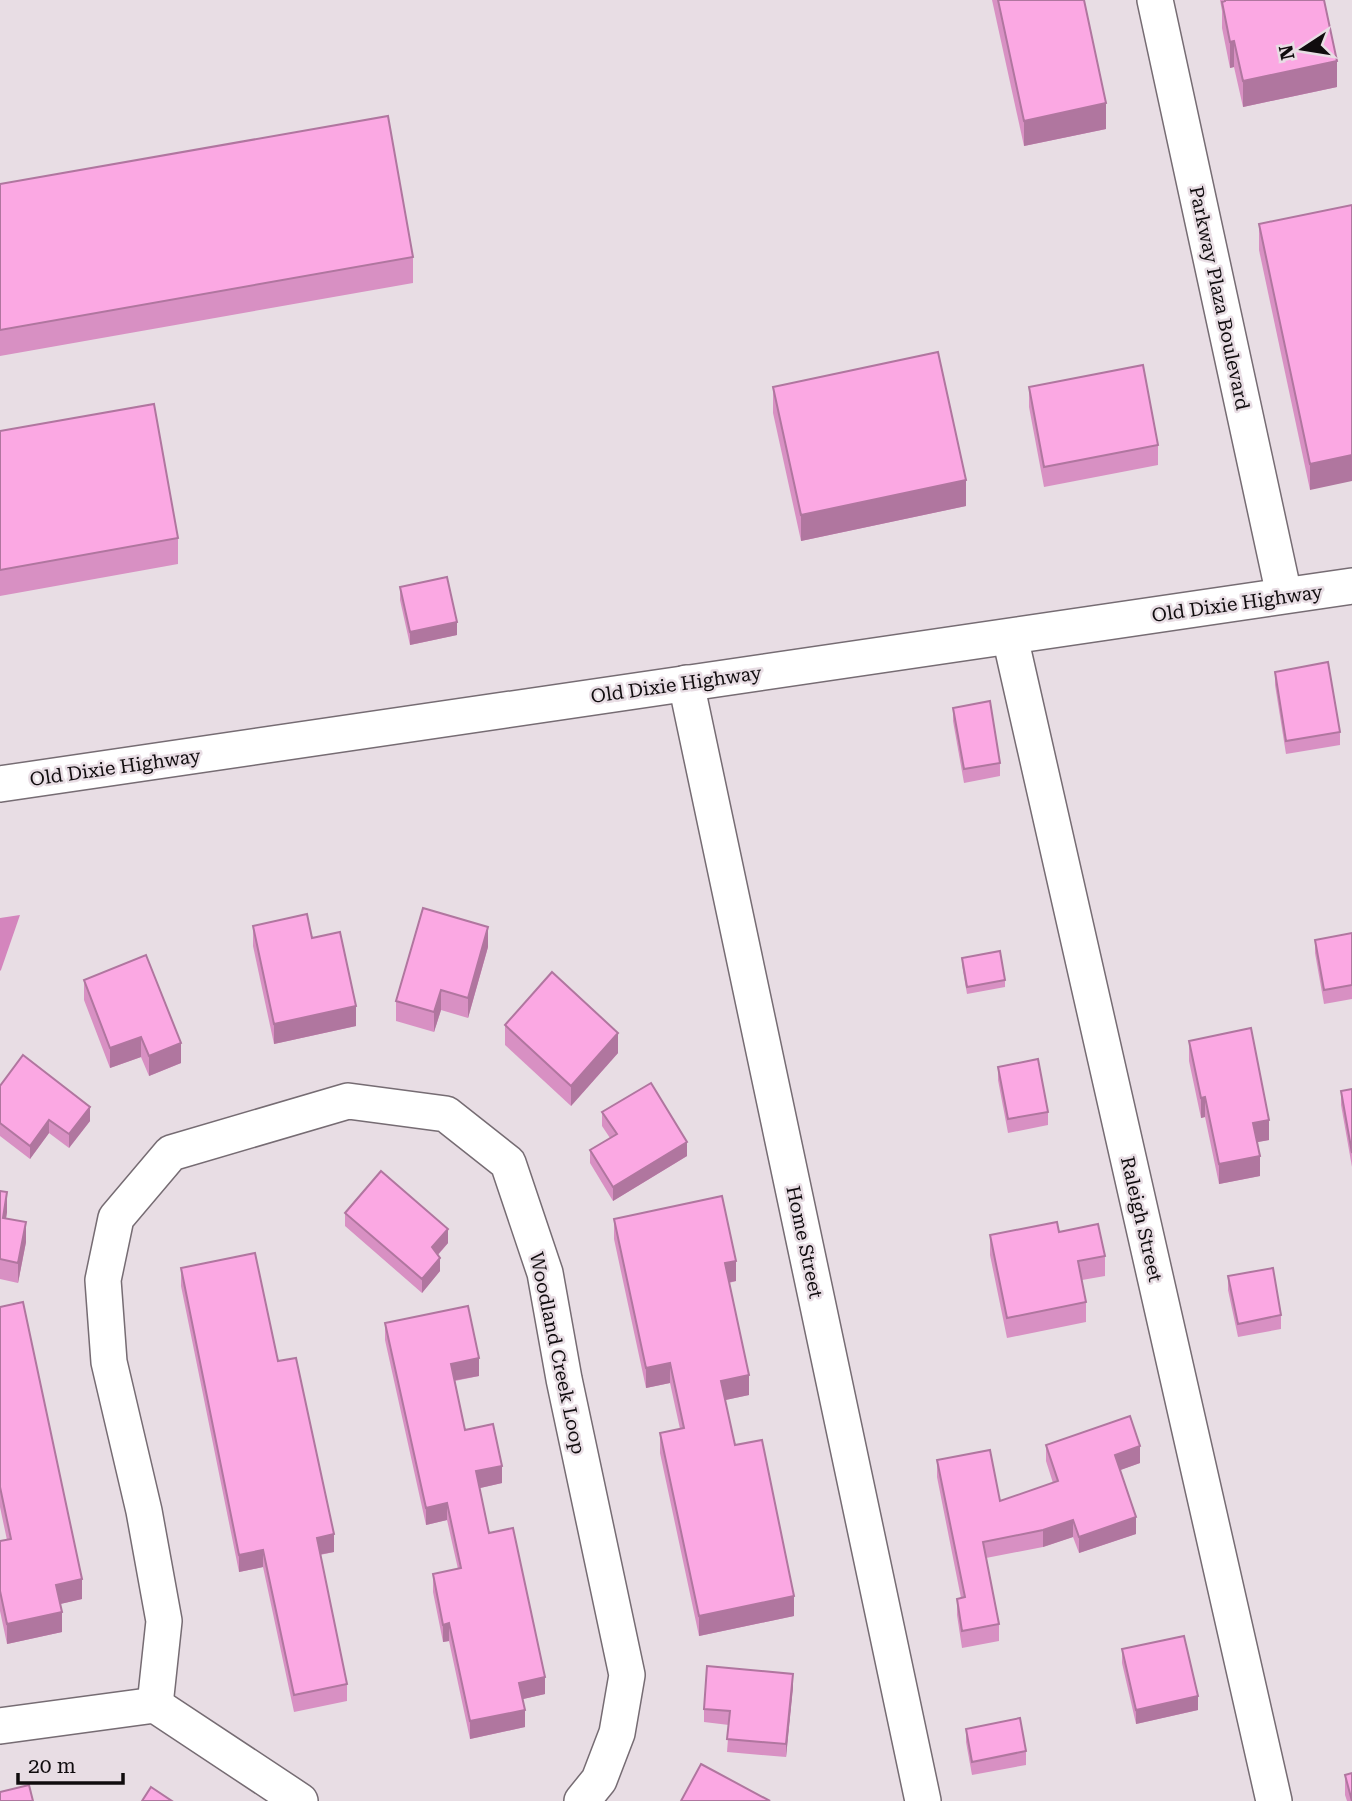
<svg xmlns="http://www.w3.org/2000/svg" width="1352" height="1801" viewBox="0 0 1352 1801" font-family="'Roboto Serif',serif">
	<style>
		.water { fill: #d485bd }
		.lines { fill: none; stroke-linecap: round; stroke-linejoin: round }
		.minor-casing { stroke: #766c73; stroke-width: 38 }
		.minor { stroke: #fff; stroke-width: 35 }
		.wall { fill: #d890c3 }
		.shaded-wall { fill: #b0769f }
		.building { fill: #fba8e3; stroke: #b0769f; stroke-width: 2 }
		.labels { text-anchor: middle; stroke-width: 5; stroke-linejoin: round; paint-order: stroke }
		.street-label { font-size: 19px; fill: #100c0e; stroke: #e8dde4 }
	</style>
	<rect width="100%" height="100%" fill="#e8dde4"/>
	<!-- water -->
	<polygon class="water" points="20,915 1,970 0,971 0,918"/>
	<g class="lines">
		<!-- minor casing -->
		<g class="minor-casing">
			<g id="minor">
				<polyline points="1155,0 1284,595"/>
				<polyline points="1010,637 1274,1801"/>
				<polyline points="686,683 923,1801"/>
				<polyline points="0,784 1352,586"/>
				<polyline points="155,1705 164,1621 144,1511 109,1362 103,1280 116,1218 171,1153 348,1101 446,1114 508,1163 545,1273 564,1379 627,1675 617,1733 599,1780 582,1801"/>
				<polyline points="0,1726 155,1705 300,1801"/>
			</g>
		</g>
		<!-- minor -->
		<use href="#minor" class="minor"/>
	</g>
	<!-- wall -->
	<g class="wall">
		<polygon points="992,0 1084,0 1106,129 1024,146"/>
		<polygon points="1220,0 1324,0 1337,87 1243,107 1234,67 1230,68 1222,28 1222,11"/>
		<polygon points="0,184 413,257 413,283 0,356"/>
		<polygon points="1352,205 1310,490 1259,250 1259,224"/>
		<polygon points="773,387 966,506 801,541 773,413"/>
		<polygon points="1029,387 1158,445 1158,465 1044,487 1029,407"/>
		<polygon points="0,431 178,538 178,564 0,596"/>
		<polygon points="400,587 457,635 410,645 400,600"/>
		<polygon points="1275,672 1340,732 1340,745 1286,754 1275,685"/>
		<polygon points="953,708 1000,763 1000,776 964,783 953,721"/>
		<polygon points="253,926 312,938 356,1026 274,1044 253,946"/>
		<polygon points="1352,933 1352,999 1324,1004 1315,953 1315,940"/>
		<polygon points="488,947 468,1018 441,1010 434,1032 396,1021 396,1001"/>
		<polygon points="962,958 1005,980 1005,987 967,994 962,965"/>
		<polygon points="84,980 181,1063 149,1076 141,1057 110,1068 84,1000"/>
		<polygon points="505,1025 618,1053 571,1106 505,1045"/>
		<polygon points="1189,1041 1269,1140 1257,1142 1260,1176 1219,1184 1205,1117 1201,1118 1189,1061"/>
		<polygon points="998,1067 1048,1112 1048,1125 1008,1133 998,1080"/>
		<polygon points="0,1086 90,1121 69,1148 49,1133 30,1159 0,1136"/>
		<polygon points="1352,1089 1352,1167 1341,1105 1341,1091"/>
		<polygon points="602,1112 687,1156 613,1201 590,1163 590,1150 610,1138 602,1126"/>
		<polygon points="0,1191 7,1212 6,1218 26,1242 18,1283 0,1279"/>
		<polygon points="345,1213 448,1243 438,1255 440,1271 422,1293 345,1226"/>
		<polygon points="614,1219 736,1281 729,1283 749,1395 725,1400 735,1445 794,1616 699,1636 660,1453 660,1433 680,1429 670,1383 646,1388 614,1239"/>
		<polygon points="1059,1232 1105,1256 1105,1276 1082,1280 1086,1302 1086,1322 1007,1338 990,1255 990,1235"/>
		<polygon points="181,1268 278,1361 334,1552 320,1555 347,1684 347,1701 294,1712 263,1567 239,1572 181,1286"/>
		<polygon points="1228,1276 1281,1315 1281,1329 1238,1337 1228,1290"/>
		<polygon points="0,1307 82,1599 60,1604 62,1632 7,1644 0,1611 0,1541 7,1540 0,1507"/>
		<polygon points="385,1323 479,1376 455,1381 465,1430 502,1483 480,1488 489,1533 545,1694 523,1699 525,1727 470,1739 449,1641 443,1642 433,1592 433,1574 458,1569 447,1520 426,1525 385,1340"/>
		<polygon points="1046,1445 1140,1463 1120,1470 1136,1534 1079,1553 1073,1537 1043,1547 986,1558 999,1624 999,1641 962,1648 957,1615 957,1599 961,1598 937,1477 937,1460 1000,1501 1053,1483 1046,1461"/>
		<polygon points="1122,1649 1198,1710 1136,1724 1122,1663"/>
		<polygon points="793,1687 786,1757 727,1752 729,1725 704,1722 704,1709"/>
		<polygon points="966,1729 1026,1751 1026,1765 972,1775 966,1742"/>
		<polygon points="1345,1775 1352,1801 1347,1801 1345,1795"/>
	</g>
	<!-- shaded-wall -->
	<g class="shaded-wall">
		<polygon points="1234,41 1234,67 1230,68 1230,42"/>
		<polygon points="1337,61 1337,87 1243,107 1243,81"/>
		<polygon points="1106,103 1106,129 1024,146 1024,121"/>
		<polygon points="1352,455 1352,481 1310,490 1310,464"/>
		<polygon points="966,480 966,506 801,541 801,515"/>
		<polygon points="457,622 457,635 410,645 410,632"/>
		<polygon points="488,927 488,947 468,1018 468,998"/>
		<polygon points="441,990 441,1010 434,1032 434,1012"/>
		<polygon points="356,1006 356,1026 274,1044 274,1024"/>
		<polygon points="618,1033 618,1053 571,1106 571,1086"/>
		<polygon points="141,1037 141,1057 110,1068 110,1048"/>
		<polygon points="181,1043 181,1063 149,1076 149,1056"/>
		<polygon points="1205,1097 1205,1117 1201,1118 1201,1098"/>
		<polygon points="90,1107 90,1121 69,1148 69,1134"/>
		<polygon points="49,1120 49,1133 30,1159 30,1146"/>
		<polygon points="1269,1120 1269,1140 1253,1143 1253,1123"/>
		<polygon points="687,1142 687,1156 613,1201 613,1187"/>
		<polygon points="1260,1156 1260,1176 1219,1184 1219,1164"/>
		<polygon points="7,1192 7,1212 3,1238 3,1218"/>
		<polygon points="26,1222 26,1242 18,1283 18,1263"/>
		<polygon points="448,1229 448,1243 432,1261 432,1247"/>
		<polygon points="440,1258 440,1271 422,1293 422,1279"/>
		<polygon points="736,1261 736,1281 725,1283 725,1263"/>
		<polygon points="479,1358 479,1376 451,1381 451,1364"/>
		<polygon points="670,1363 670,1383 646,1388 646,1368"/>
		<polygon points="749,1375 749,1395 721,1401 721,1381"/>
		<polygon points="1140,1446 1140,1463 1115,1472 1115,1455"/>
		<polygon points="502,1466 502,1483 476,1489 476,1471"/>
		<polygon points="447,1503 447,1520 426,1525 426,1508"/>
		<polygon points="1136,1517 1136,1534 1079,1553 1079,1537"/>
		<polygon points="1073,1520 1073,1537 1043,1547 1043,1530"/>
		<polygon points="334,1534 334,1552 317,1555 317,1538"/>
		<polygon points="263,1550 263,1567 239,1572 239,1555"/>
		<polygon points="82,1579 82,1599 56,1605 56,1585"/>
		<polygon points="794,1596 794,1616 699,1636 699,1616"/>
		<polygon points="62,1612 62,1632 7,1644 7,1624"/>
		<polygon points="449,1623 449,1641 443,1642 443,1625"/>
		<polygon points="793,1674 793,1687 786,1757 786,1744"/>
		<polygon points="545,1677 545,1694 519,1700 519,1683"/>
		<polygon points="1198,1696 1198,1710 1136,1724 1136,1710"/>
		<polygon points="525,1710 525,1727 470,1739 470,1721"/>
	</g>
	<!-- building -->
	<g class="building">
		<polygon points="998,0 1084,0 1106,103 1024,121"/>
		<polygon points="1225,0 1324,0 1337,61 1243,81 1234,41 1230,42 1222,2 1225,1"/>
		<polygon points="388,116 413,257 0,330 0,184"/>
		<polygon points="1352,205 1352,455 1310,464 1259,224"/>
		<polygon points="938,352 966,480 801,515 773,387"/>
		<polygon points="1143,365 1158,445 1044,467 1029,387"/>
		<polygon points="154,404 178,538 0,570 0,431"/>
		<polygon points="447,577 457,622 410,632 400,587"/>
		<polygon points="1328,662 1340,732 1286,741 1275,672"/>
		<polygon points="990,701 1000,763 964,769 953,708"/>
		<polygon points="423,908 488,927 468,998 441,990 434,1012 396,1001"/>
		<polygon points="307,914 312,938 340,932 356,1006 274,1024 253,926"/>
		<polygon points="1352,933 1352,985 1324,990 1315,940"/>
		<polygon points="1000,951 1005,980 967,987 962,958"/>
		<polygon points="146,955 181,1043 149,1056 141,1037 110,1048 84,980"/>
		<polygon points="552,972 618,1033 571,1086 505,1025"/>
		<polygon points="1251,1028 1269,1120 1253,1123 1260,1156 1219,1164 1205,1097 1201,1098 1189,1041"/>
		<polygon points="23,1055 90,1107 69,1134 49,1120 30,1146 0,1123 0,1086"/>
		<polygon points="1038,1059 1048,1112 1008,1119 998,1067"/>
		<polygon points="651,1083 687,1142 613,1187 590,1150 617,1134 602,1112"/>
		<polygon points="1352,1089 1352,1153 1341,1091"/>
		<polygon points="381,1171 448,1229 432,1247 440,1258 422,1279 345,1213"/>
		<polygon points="0,1191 7,1192 3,1218 26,1222 18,1263 0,1259"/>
		<polygon points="722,1196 736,1261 725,1263 749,1375 721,1381 735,1445 762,1440 794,1596 699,1616 660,1433 684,1428 670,1363 646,1368 614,1219"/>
		<polygon points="1057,1222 1059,1232 1098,1224 1105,1256 1078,1261 1086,1302 1007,1318 990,1235"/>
		<polygon points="255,1253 278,1361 296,1358 334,1534 317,1538 347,1684 294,1695 263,1550 239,1555 181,1268"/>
		<polygon points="1273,1268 1281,1315 1238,1324 1228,1276"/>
		<polygon points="23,1302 82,1579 56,1585 62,1612 7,1624 0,1591 0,1541 11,1539 0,1487 0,1307"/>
		<polygon points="468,1306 479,1358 451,1364 465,1430 493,1424 502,1466 476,1471 489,1533 513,1528 545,1677 519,1683 525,1710 470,1721 449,1623 443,1625 433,1574 461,1568 447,1503 426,1508 385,1323"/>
		<polygon points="1130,1416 1140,1446 1115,1455 1136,1517 1079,1537 1073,1520 1043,1530 983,1542 999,1624 962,1631 957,1599 965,1597 937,1460 990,1450 1000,1501 1058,1481 1046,1445"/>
		<polygon points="1184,1636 1198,1696 1136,1710 1122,1649"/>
		<polygon points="707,1666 793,1674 786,1744 727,1739 730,1711 704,1709"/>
		<polygon points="1020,1718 1026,1751 972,1762 966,1729"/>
		<polygon points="701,1764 770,1801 681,1801"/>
		<polygon points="1352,1773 1352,1801 1345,1775"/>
		<polygon points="29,1785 33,1801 0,1801 0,1792"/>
		<polygon points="151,1787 172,1801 142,1801"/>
	</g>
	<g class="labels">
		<!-- street labels -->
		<g class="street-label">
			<text transform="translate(1220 298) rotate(78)" y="7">Parkway Plaza Boulevard</text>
			<text transform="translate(1237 603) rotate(-8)" y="7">Old Dixie Highway</text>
			<text transform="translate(676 684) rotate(-8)" y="7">Old Dixie Highway</text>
			<text transform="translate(115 767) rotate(-8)" y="7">Old Dixie Highway</text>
			<text transform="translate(1142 1219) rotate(77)" y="7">Raleigh Street</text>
			<text transform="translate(805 1242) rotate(78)" y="7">Home Street</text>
			<text transform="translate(558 1353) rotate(78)" y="7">Woodland Creek Loop</text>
		</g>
	</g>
	<!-- north arrow -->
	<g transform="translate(1303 49) rotate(258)" stroke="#e8dde4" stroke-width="5" paint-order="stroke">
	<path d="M0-5L12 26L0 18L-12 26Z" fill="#100c0e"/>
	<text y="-10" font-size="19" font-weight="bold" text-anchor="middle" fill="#100c0e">N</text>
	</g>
	<!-- scale -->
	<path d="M18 1773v10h105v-10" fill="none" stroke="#100c0e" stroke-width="3.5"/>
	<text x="28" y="1773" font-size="21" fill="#100c0e" stroke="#e8dde4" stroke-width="5" paint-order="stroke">20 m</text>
</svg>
